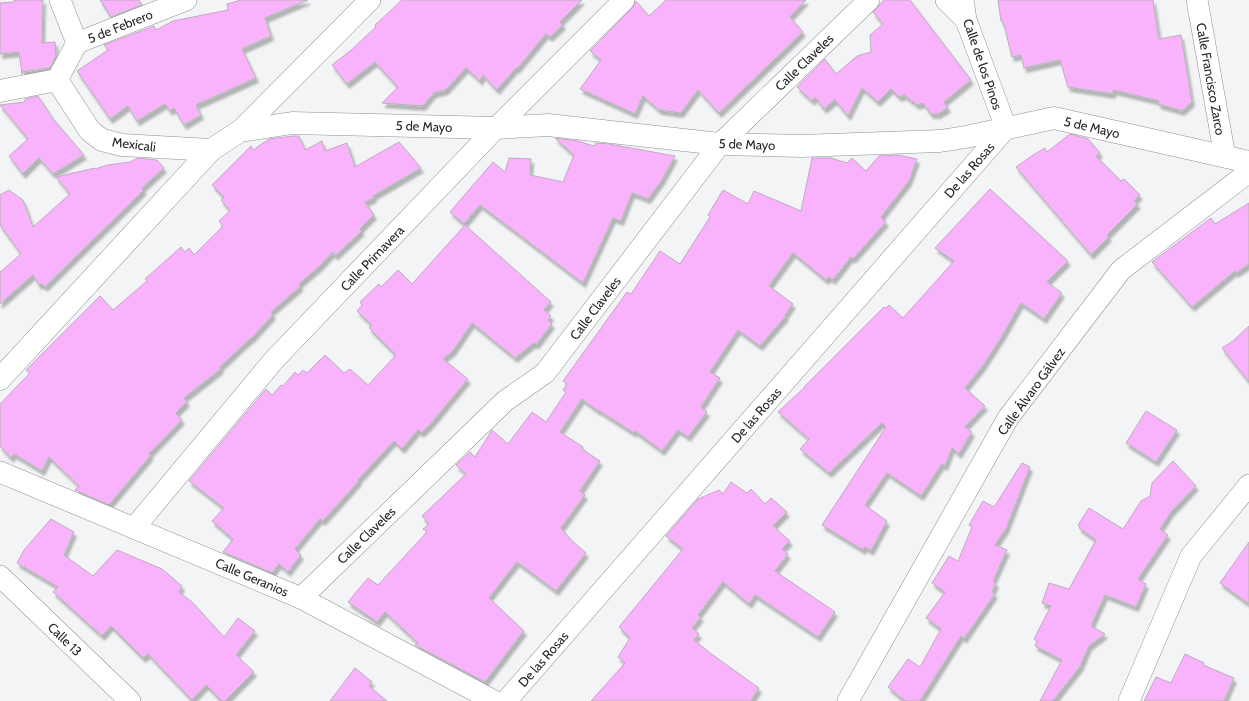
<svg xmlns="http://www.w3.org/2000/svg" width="1249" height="701" viewBox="0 0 1249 701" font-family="Cabin,sans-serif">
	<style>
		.building { fill: #f9b3fc; stroke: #b4b2b4; filter: url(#shadow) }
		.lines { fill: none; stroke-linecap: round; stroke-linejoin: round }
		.minor-casing { stroke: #8f9092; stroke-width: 22 }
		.tertiary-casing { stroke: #8f9092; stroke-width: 23 }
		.minor { stroke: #fff; stroke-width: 21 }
		.tertiary { stroke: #fff; stroke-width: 22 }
		.labels { text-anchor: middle; stroke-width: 3; stroke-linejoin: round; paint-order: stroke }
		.street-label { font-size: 13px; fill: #252626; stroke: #fff }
	</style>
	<defs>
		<filter id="shadow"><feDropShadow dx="2.5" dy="4.5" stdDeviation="1" flood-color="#0004"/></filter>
	</defs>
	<rect width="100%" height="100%" fill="#f2f4f6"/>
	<!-- building -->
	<g class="building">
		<polygon points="14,0 43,0 42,43 55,42 56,56 50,68 22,72 22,74 19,52 0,54 0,3 14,2"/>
		<polygon points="100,0 139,0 142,5 111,17"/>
		<polygon points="241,0 308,0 265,18 271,36 242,49 256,78 196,105 201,115 184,125 174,108 170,111 165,104 137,121 128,106 110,119 77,71 108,50 104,45 154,26 156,30 173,21 228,10 227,4"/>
		<polygon points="402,0 582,0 560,22 563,25 550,37 546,34 517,69 516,68 497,90 483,75 480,81 466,68 446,90 434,93 423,106 382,103 398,87 375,62 347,84 332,65 350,51 376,27 375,25"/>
		<polygon points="666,0 806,0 790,17 803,32 719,113 698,90 681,113 659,110 643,96 635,114 580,89 601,60 590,51 632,8 636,1 649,16"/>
		<polygon points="884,0 910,0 971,80 944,102 948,108 938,114 931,114 923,103 917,105 904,95 899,97 891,89 878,102 862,88 848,116 835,100 824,109 815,97 812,101 797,87 825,59 836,74 857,56 871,52 870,35 883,24 873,12"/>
		<polygon points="998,0 1153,0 1159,39 1181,35 1192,102 1182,111 1158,104 1159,101 1113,90 1113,94 1068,87 1060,60 1024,68 1021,55 1012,57 1003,21 1001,21"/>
		<polygon points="38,96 54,120 84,155 53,174 39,158 23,174 9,156 28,139 0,105 25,102 25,99"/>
		<polygon points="1070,134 1088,139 1100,153 1096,156 1121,181 1124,179 1140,195 1134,201 1138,204 1107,235 1109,237 1091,255 1016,167 1033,155 1045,148 1047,152"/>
		<polygon points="293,136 299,136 305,150 322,141 325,151 347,143 355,167 399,142 421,168 373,196 374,198 365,202 374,215 360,229 362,231 335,256 333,252 320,266 299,284 301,286 271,312 273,315 251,339 251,338 220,367 221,369 184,398 187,402 176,413 182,420 149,454 151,455 109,505 75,490 79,486 49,457 42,471 14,454 11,458 0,446 0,404 30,373 26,370 100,296 113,310 147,281 145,279 181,247 185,252 189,248 194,255 223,226 219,221 230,211 221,200 224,197 212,185 251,146 253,150 269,139"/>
		<polygon points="555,138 578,141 594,146 596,143 609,144 675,156 662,180 648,199 632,193 621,221 613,218 583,283 480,205 464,224 450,212 493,162 505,172 509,158 531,159 530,175 563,182 574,155"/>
		<polygon points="899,155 917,159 909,181 881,217 886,222 853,259 851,257 833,280 829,277 826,280 793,253 769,286 793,304 785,315 786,316 760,346 738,330 710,372 720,378 701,407 707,412 688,437 678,430 662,451 635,431 634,433 598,410 598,411 582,399 560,432 583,447 582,449 600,461 580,491 585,495 561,528 571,540 586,553 556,591 517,562 489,598 524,631 485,682 415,645 418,643 385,612 377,622 348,602 368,578 378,585 427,532 423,529 429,524 422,516 466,474 456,465 470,452 475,457 492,430 508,444 532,412 546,422 566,392 563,390 567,384 563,381 627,292 631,294 660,251 680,264 710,217 708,215 723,190 748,204 754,191 801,211 812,158 831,158 847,163 852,158 866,171 879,156"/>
		<polygon points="138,158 157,160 164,168 142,188 144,190 45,287 42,284 39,285 33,275 0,304 0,272 21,254 0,225 0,195 9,190 23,200 33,227 70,194 56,177 95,168 96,169 98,168 108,165 130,162"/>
		<polygon points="990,189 1068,261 1047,282 1062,293 1044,319 1021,303 1001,338 982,367 965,388 985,406 965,427 972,432 959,454 952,448 945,466 942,464 921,496 887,473 865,505 887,521 871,551 865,547 863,550 822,525 886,427 882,423 829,473 800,449 809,439 778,412 805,387 804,387 884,307 886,308 889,305 903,318 954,261 935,248"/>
		<polygon points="1249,203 1249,264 1236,273 1235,271 1192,307 1152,262 1211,218 1215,224"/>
		<polygon points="465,225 551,302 544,310 551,316 548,320 552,324 536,345 534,343 515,358 472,323 453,351 443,359 468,379 429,426 421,433 418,430 402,449 394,441 358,480 359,481 323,521 320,519 295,549 301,555 288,572 279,564 272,573 223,552 233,539 212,521 224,508 189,481 266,389 272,395 281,385 283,386 295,372 298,375 303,370 307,373 325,355 344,373 350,369 368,385 396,355 369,328 372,325 357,311 362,305 360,302 379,284 381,287 398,270 412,284"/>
		<polygon points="1249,326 1249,382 1222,348 1233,341"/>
		<polygon points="1146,411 1177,430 1156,462 1126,443"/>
		<polygon points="1173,461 1196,486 1171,512 1160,529 1168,535 1138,579 1146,584 1136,607 1105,595 1091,626 1105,634 1089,646 1080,667 1053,701 1040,701 1062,660 1035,646 1037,641 1034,639 1051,606 1042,603 1049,583 1069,589 1096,540 1079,528 1080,527 1078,525 1089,508 1123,529 1141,501 1150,496 1152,483"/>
		<polygon points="1022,463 1030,467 1006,529 995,545 1007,550 993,581 996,583 992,592 995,594 964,639 961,636 920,701 905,701 888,687 908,659 920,667 941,629 926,618 945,592 932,583 949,556 958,561 972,527 969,525 983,501 994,507"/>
		<polygon points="731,482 747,493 751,489 765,504 771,498 787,512 773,526 790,541 782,549 788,554 775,571 835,612 818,637 755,595 749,604 723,582 698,615 701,617 692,628 699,634 694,640 710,653 759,688 751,701 591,701 625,663 618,657 630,638 619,627 683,549 666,536 698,499 719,490 723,494"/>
		<polygon points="51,519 74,532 64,555 93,576 117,550 162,569 182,586 179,592 192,602 224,637 238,618 255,631 236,655 254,672 225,701 222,701 206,685 192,700 148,654 143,658 111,626 102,636 53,592 58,587 17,563 24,550"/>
		<polygon points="1249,542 1249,604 1220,583"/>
		<polygon points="1185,654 1204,663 1203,665 1234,678 1224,701 1144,701 1156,677 1171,683"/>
		<polygon points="355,668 372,682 369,686 387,701 330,701"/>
	</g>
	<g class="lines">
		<!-- minor casing -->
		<g class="minor-casing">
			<g id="minor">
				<polyline points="60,0 77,43"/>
				<polyline points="946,0 966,20"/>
				<polyline points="1197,0 1225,157"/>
				<polyline points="77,43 186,0"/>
				<polyline points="57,80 77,43"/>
				<polyline points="240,131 370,0"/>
				<polyline points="0,472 301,598 494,701"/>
				<polyline points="134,528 274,360 496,128 624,0"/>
				<polyline points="0,576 130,701"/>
				<polyline points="301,598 505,401 545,373 720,144 869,0"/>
				<polyline points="506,701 1006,128 966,20 963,0"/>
				<polyline points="848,701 1008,418 1121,270 1249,172"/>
				<polyline points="1129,701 1191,556 1249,485"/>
			</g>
		</g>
		<!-- tertiary casing -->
		<g class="tertiary-casing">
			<g id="tertiary">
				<polyline points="0,91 57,80 90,131 102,140 122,145 211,150"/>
				<polyline points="0,379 211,150 240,131 292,123 496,128 548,125 720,144 801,146 940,141 966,137 1054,118 1249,162"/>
			</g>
		</g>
		<!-- minor -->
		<use href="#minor" class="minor"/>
		<!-- tertiary -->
		<use href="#tertiary" class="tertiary"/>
	</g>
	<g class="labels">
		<!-- street labels -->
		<g class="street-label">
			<text transform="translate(120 26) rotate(-22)" y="5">5 de Febrero</text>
			<text transform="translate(804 62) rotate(-44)" y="5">Calle Claveles</text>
			<text transform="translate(983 64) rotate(71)" y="5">Calle de los Pinos</text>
			<text transform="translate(1211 79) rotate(80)" y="5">Calle Francisco Zarco</text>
			<text transform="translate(424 126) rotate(2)" y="5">5 de Mayo</text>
			<text transform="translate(1092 127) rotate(13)" y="5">5 de Mayo</text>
			<text transform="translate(134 144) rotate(7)" y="5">Mexicali</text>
			<text transform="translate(747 144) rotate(2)" y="5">5 de Mayo</text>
			<text transform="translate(969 170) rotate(-49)" y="5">De las Rosas</text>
			<text transform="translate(372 258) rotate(-46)" y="5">Calle Primavera</text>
			<text transform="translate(595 308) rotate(-53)" y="5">Calle Claveles</text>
			<text transform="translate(1031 391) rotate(-54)" y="5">Calle Álvaro Gálvez</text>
			<text transform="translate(756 415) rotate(-49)" y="5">De las Rosas</text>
			<text transform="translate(366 535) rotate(-44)" y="5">Calle Claveles</text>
			<text transform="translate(252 577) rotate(23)" y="5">Calle Geranios</text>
			<text transform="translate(65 639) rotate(44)" y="5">Calle 13</text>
			<text transform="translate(543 659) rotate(-49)" y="5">De las Rosas</text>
		</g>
	</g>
</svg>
